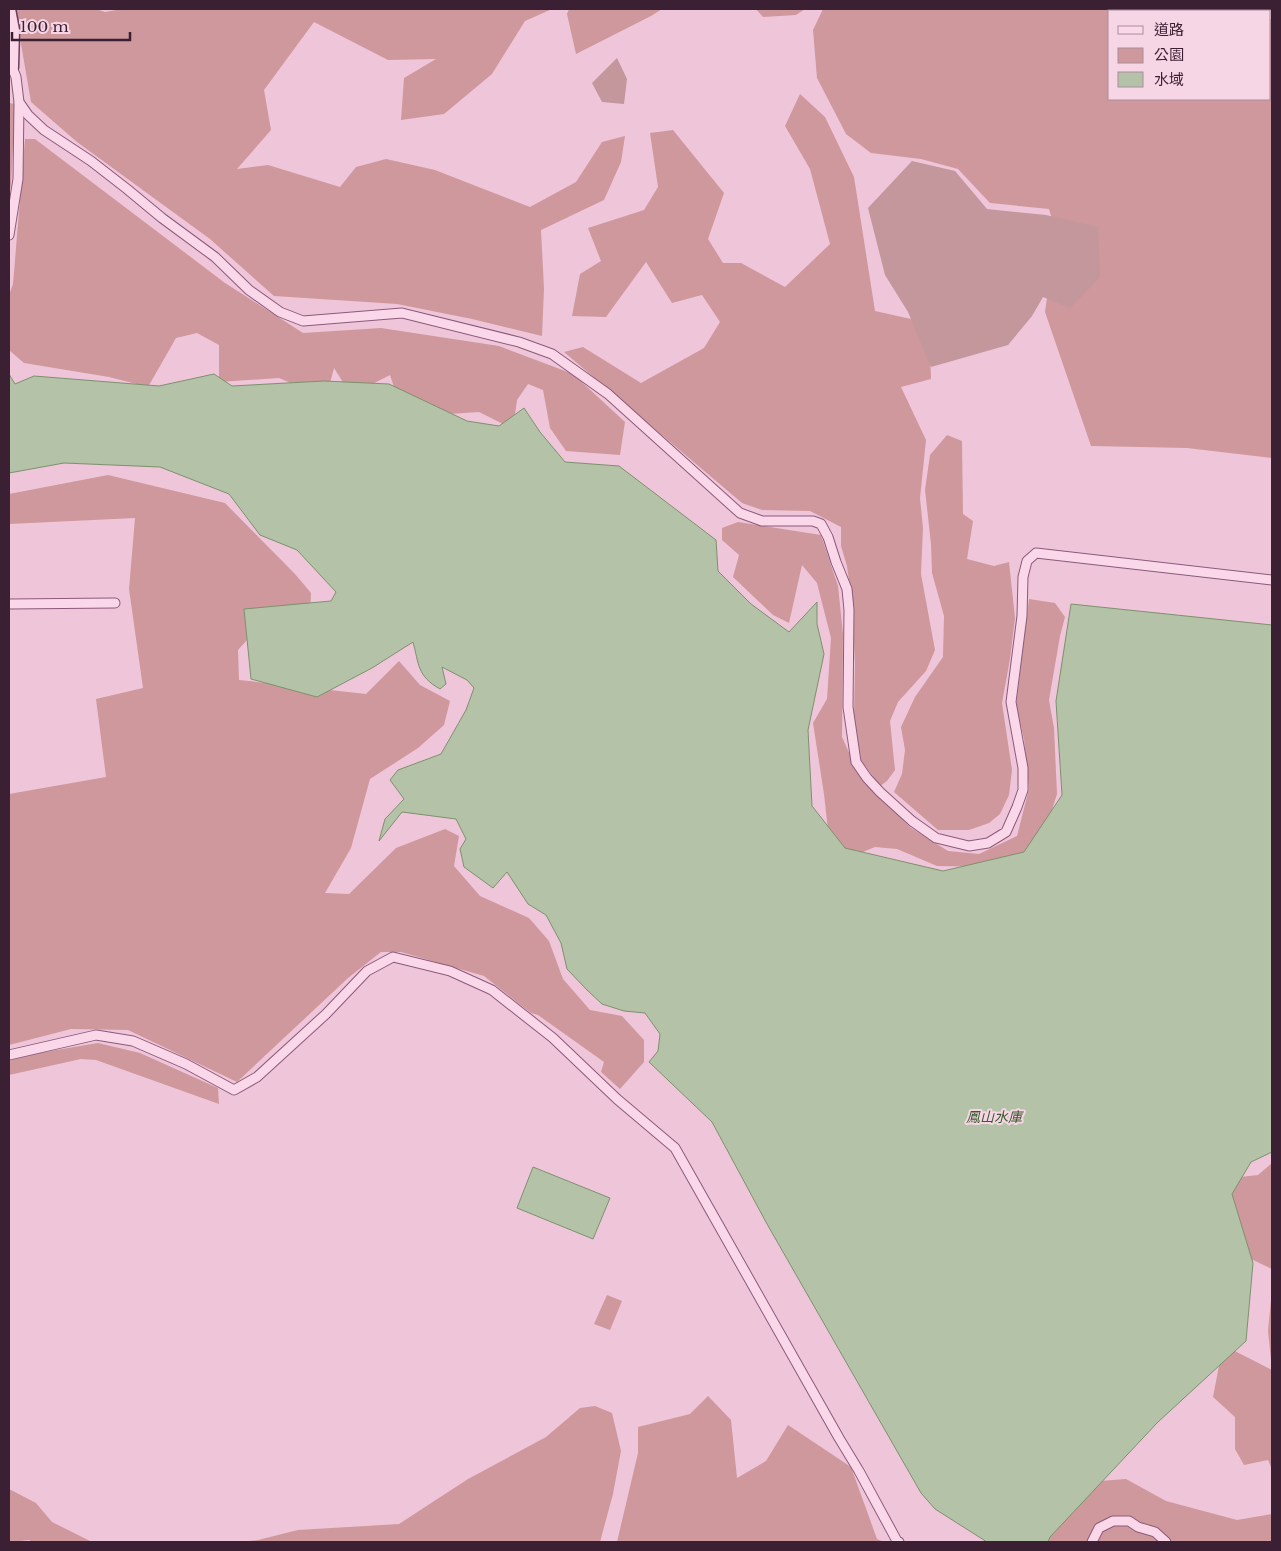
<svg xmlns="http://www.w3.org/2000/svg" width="1281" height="1551" viewBox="0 0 1281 1551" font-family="'Libre Baskerville','Noto Sans TC',serif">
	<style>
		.green { fill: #ce989c }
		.cemetery { fill: #c3979b }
		.water { fill: #b4c3a7; stroke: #7d916d }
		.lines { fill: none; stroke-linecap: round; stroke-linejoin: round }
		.street-casing { stroke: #8b5a7a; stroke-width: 11 }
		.secondary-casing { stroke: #6d3d5e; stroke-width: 15 }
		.street { stroke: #fad8e9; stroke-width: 9 }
		.secondary { stroke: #fad8e9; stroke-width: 12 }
		.labels { text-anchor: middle; stroke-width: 4; stroke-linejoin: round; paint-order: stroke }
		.water-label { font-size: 14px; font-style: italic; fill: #395b2d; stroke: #f6d5e5 }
	</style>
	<rect width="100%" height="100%" fill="#efc5da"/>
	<!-- green -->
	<g class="green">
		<polygon points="15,9 96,9 105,12 122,9 552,9 525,21 492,74 444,114 401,120 404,78 436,59 388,60 314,22 264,90 271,130 237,169 268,165 340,187 356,167 386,159 435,170 530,207 576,182 602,142 625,136 621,162 604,200 541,230 544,289 542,336 472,319 397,304 274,296 210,239 77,142 31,102"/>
		<polygon points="569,9 662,9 651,16 576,54 567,14"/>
		<polygon points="756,9 805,9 796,15 763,17"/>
		<polygon points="823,9 1236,9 1244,11 1110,11 1110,99 1270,99 1270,19 1272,19 1272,458 1187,448 1091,446 1045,312 1056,233 1049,209 990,203 958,169 921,159 871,153 846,134 817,78 813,30"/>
		<polygon points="800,94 825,117 854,177 875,311 929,323 931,379 901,387 926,440 920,498 923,528 921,574 935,650 926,671 898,702 890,721 895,770 887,781 880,786 861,760 854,716 855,665 852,602 847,566 841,546 841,527 810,511 762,510 742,503 564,352 583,347 641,383 704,348 720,322 702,295 672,303 646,262 606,317 572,316 580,274 601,261 588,228 644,210 658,187 650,133 673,130 724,193 708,239 723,263 741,263 785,287 830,244 810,169 785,126"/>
		<polygon points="9,103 15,104 11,184 9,197"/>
		<polygon points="25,139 35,139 225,283 303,333 381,328 499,346 573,374 625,422 620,455 566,451 550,428 543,390 528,384 517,400 513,429 479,412 404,417 390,375 351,395 334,368 326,398 279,378 219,382 219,345 197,333 176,338 148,387 109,377 24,363 9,350 9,295 13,284"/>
		<polygon points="947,435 962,441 963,514 973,521 967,559 994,566 1009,562 1015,618 1010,659 1002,703 1012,770 1009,795 1000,814 989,823 969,830 938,830 894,792 902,774 905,750 901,727 915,697 943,657 944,616 932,573 931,544 925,490 930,455"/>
		<polygon points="108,475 225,503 295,574 311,593 310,617 266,619 238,650 239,680 366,694 399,661 420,685 450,701 444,725 418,748 370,779 351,848 325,893 349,894 396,848 445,829 459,836 454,866 480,896 529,918 549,941 563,979 590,1010 622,1016 644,1040 644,1062 620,1089 601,1072 604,1062 538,1015 531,1013 484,976 401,952 381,952 348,978 237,1082 128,1030 71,1029 9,1045 9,794 106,777 96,699 143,688 129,589 135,518 9,524 9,494"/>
		<polygon points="738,522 821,535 838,586 843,634 842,737 859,775 911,828 948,851 979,854 1017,836 1029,789 1024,739 1016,705 1029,599 1055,603 1065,617 1060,636 1049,700 1054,728 1057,794 1041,845 997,867 937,866 897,849 875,847 848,858 829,839 824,794 813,723 827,699 831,638 817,583 802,565 789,623 773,615 733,577 739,555 722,540 722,528"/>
		<polygon points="98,1043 140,1053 218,1088 219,1104 96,1060 81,1059 9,1075 9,1058"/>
		<polygon points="1272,1163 1272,1269 1251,1259 1230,1201 1231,1178 1258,1175"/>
		<polygon points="1272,1289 1272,1469 1268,1460 1244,1465 1235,1449 1235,1417 1213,1397 1223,1345 1272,1370 1268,1331"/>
		<polygon points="607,1295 622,1301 610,1330 594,1324"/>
		<polygon points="708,1396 731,1420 737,1478 766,1461 788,1425 851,1467 877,1539 884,1542 617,1542 638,1453 638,1427 690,1414"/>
		<polygon points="595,1406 612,1413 621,1451 613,1494 600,1542 239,1542 258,1540 298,1530 399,1524 468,1479 546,1437 580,1408"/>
		<polygon points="1126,1479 1166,1501 1237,1520 1272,1514 1272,1542 1046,1542 1049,1485"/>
		<polygon points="9,1489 36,1503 52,1522 92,1542 30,1542 30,1540 9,1542"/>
	</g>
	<!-- cemetery -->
	<g class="cemetery">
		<polygon points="617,58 627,79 624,104 602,102 592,83"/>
		<polygon points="912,161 955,171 987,209 1046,215 1098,227 1100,277 1070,308 1043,297 1032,316 1008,345 931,367 908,312 885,275 868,208"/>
	</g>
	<!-- water -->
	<g class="water">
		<path d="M 9,374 L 15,384 L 34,376 L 159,386 L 214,374 L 232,386 L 324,381 L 389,384 L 467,421 L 499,426 L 524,408 L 540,432 L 565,462 L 619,466 L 716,540 L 718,571 L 751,604 L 789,632 L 817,602 L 817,624 L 824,654 L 808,730 L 812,806 L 845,848 L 943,871 L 1024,852 L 1062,795 L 1056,701 L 1071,604 L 1272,625 L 1272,1152 L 1251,1162 L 1232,1194 L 1253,1263 L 1246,1341 L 1158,1422 L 1050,1537 L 1048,1542 L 987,1542 L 935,1509 L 921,1493 L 767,1224 L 712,1122 L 649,1062 L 658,1051 L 660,1034 L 645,1013 L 624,1011 L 602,1004 L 587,990 L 567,969 L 561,943 L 546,915 L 528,904 L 507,872 L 493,888 L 464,867 L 460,849 L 466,839 L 456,819 L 402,812 L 379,841 L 385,819 L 404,799 L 390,780 L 398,770 L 441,754 L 466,710 L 474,688 L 467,680 L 442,667 L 446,684 L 440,689 C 417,676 419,664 413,642 L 372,668 L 317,697 L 251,679 L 244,609 L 331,601 L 336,592 L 297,550 L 260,535 L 229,494 L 160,467 L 64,463 L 9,473 Z"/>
		<polygon points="533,1167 610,1198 593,1239 517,1208"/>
	</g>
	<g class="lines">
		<!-- street casing -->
		<g class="street-casing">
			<g id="street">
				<polyline points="12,67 16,77 19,102 28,115 44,130 91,161 127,189 162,218 215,257 249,290 280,312 303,321 402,313 519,342 552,354 608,394 740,513 762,521 813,521 821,524 828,537 836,562 847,589 849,610 848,707 856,762 867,778 880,792 912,821 936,838 969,846 988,843 1006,832 1017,807 1023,790 1023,768 1011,702 1022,616 1023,577 1027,561 1036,553 1272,580"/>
				<polyline points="9,235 18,179 19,103"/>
				<polyline points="9,604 115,603"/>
				<polyline points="9,1055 96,1035 133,1041 186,1064 234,1090 257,1077 326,1014 367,971 393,957 450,971 492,990 553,1038 617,1099 675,1148 839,1438 859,1471 897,1541 899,1542"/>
				<polyline points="1092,1542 1099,1528 1113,1521 1129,1521 1138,1527 1155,1532 1166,1542"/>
			</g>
		</g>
		<!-- secondary casing -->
		<g class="secondary-casing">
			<polyline id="secondary" points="9,9 13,30 12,67 9,66"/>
		</g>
		<!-- street -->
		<use href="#street" class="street"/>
		<!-- secondary -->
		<use href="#secondary" class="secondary"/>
	</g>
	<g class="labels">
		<!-- water labels -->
		<g class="water-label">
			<text x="994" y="1122">鳳山水庫</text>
		</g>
	</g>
	<!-- border -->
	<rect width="1281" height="1551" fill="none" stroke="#3b1f32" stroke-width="20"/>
	<!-- legend -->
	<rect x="1108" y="10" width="162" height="90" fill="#f6d5e5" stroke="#ab8c9d"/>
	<rect x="1118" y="26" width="25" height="8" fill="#fad8e9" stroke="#ab8c9d"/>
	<text x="1154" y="35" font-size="15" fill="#3b1f32">道路</text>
	<rect x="1118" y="48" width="25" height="15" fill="#ce989c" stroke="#ab8c9d"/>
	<text x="1154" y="60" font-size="15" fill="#3b1f32">公園</text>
	<rect x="1118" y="72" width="25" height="15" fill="#b4c3a7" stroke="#ab8c9d"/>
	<text x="1154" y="85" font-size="15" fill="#3b1f32">水域</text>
	<!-- scale -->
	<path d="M12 32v8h118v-8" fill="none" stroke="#3b1f32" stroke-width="2.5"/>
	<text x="20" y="32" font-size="15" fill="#3b1f32" stroke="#f6d5e5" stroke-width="4" paint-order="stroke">100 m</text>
</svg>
